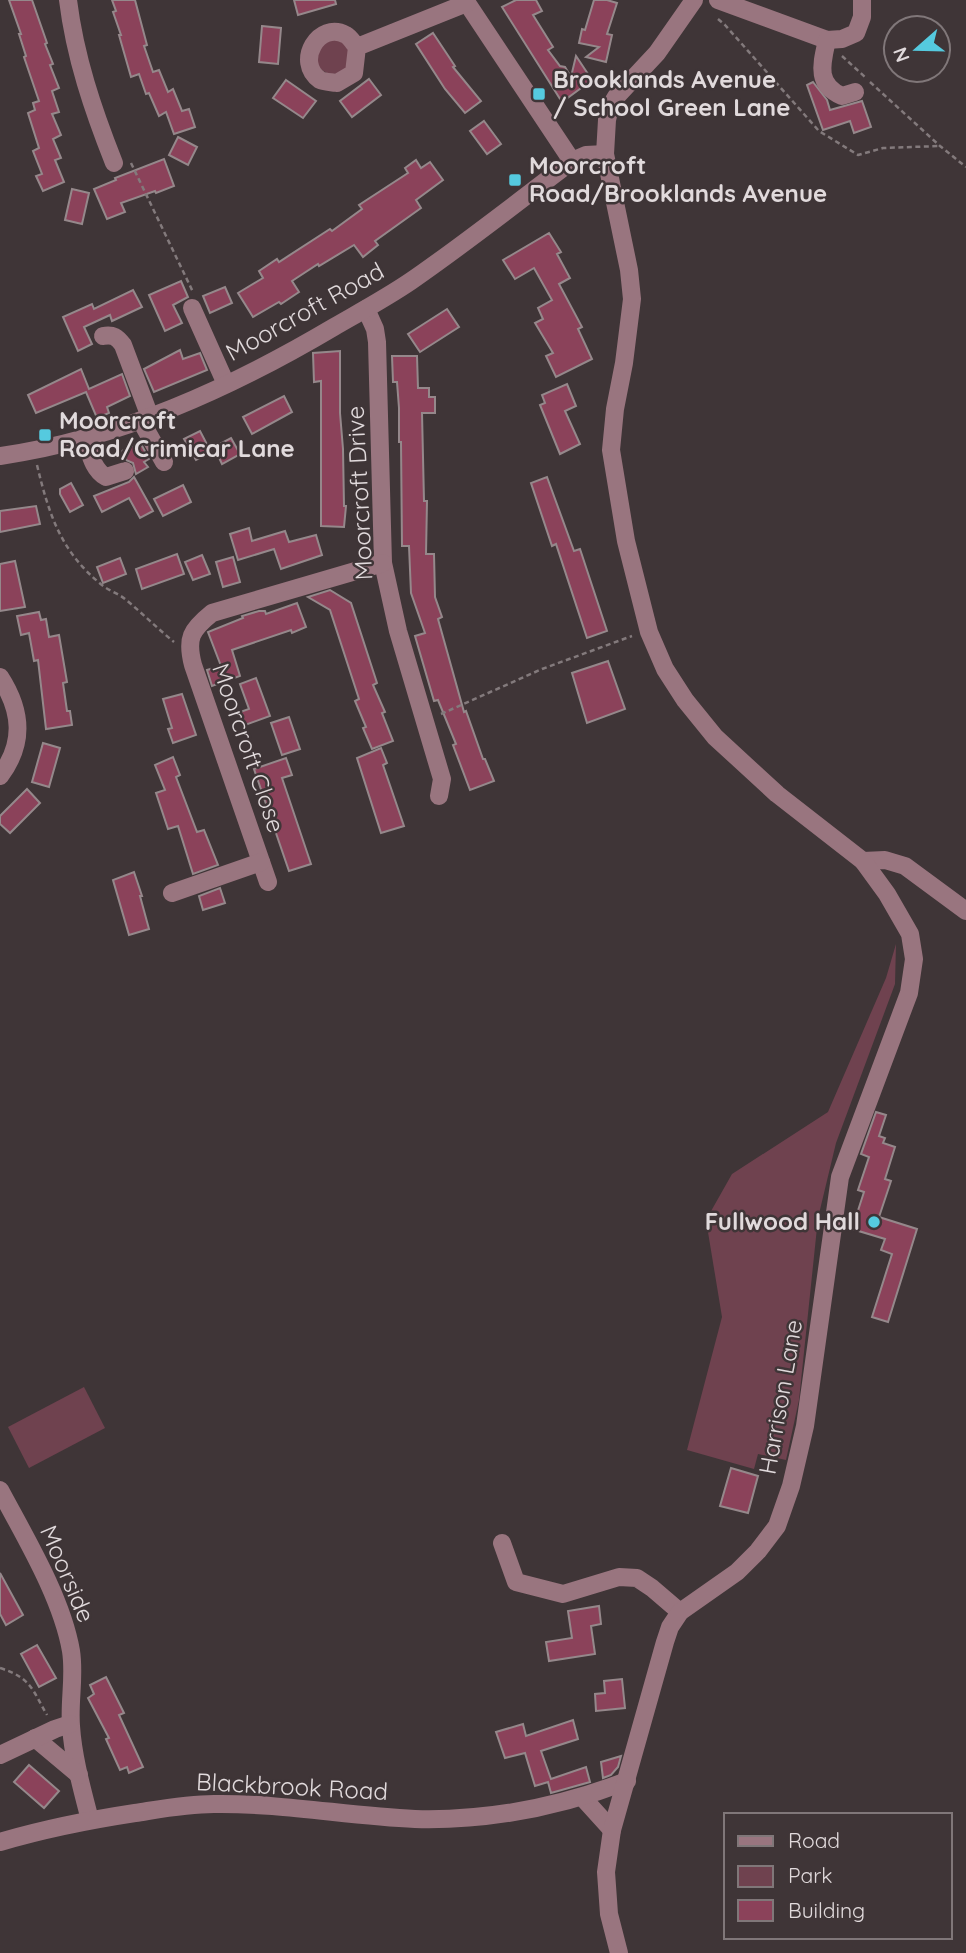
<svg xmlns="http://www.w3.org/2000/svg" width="966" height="1953" viewBox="0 0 966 1953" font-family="Quicksand,sans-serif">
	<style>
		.green { fill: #6f424f }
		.building { fill: #8b425a; stroke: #95888b; stroke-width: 2 }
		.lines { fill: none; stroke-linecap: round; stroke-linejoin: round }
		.path { stroke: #837a7c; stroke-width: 2.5; stroke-dasharray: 5 3.5; stroke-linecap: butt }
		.minor { stroke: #99757f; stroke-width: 18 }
		.poi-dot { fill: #55cadf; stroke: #3f3537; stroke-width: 2.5 }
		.labels { text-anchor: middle; stroke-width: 5; stroke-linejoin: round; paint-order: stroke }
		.poi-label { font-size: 24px; font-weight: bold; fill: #e1dadc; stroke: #3f3537; text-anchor: start }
		.street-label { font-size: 24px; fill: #e1dadc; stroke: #3f3537 }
	</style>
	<rect width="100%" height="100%" fill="#3f3537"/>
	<!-- green -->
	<g class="green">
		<circle cx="333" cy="57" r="17"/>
		<polygon points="896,944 895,984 836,1143 818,1218 799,1400 786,1460 758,1454 754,1469 687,1450 722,1317 706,1220 732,1174 828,1112 886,978"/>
		<polygon points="84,1387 105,1428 29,1468 8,1427"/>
	</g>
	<!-- building -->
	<g class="building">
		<polygon points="9,0 32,0 47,43 45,44 53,64 50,65 59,88 52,91 59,112 52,114 61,135 53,139 61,158 55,160 64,182 43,191 36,176 42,174 33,151 39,148 28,113 35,110 33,103 39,101 24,57 26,56 19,34 21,34"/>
		<polygon points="112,0 135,0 147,45 144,46 153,72 159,70 168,92 173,89 182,111 189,109 195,127 174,134 166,112 159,116 149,93 146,94 139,74 131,77 119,35 121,35 113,12 116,11"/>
		<polygon points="294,0 335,0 336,4 298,15"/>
		<polygon points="516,0 536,0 542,11 533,15 553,47 548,50 560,66 565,67 571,77 576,56 592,80 562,102 502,7"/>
		<polygon points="594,0 607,0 617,3 607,34 612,35 606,62 586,57 599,47 579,43 582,29 585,30"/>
		<polygon points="262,26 281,28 278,64 259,62"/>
		<polygon points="433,33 455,66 453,67 481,101 465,113 445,89 416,44"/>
		<polygon points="369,79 381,95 352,117 340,101"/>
		<polygon points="286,80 316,101 303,118 273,98"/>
		<polygon points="813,82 827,100 830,110 862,101 871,127 854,133 850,121 823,130 807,85"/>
		<polygon points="484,121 501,144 487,154 470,131"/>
		<polygon points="178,137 197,147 188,165 169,155"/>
		<polygon points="164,159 174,186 156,193 155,191 121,203 125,212 107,219 94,189 116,180 115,178"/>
		<polygon points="416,160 421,168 430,162 443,180 416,200 421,208 375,241 378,245 363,257 354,245 319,266 318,264 292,281 299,292 281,304 279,302 253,317 238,293 263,278 259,271 277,259 279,262 330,229 332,231 362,209 359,205 408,173 405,168"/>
		<polygon points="72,189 89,193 82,224 65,220"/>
		<polygon points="549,233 561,252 557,254 570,278 559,284 582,327 578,329 592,359 556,377 546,356 553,353 535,323 543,319 538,308 552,300 534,268 515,279 503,260"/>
		<polygon points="181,281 188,297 173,305 182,323 165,331 149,295"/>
		<polygon points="225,287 232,303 210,313 203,296"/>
		<polygon points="133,290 142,307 112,321 110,315 84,327 92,344 78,351 63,317 92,304 94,309"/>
		<polygon points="447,309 459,327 420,352 408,334"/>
		<polygon points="180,350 183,359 200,353 207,370 154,392 144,369"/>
		<polygon points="340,351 340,413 343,449 344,506 346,506 344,527 321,526 321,381 314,382 313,353"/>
		<polygon points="392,356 417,356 418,388 429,388 429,397 435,397 435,413 422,413 424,501 427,501 426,554 434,554 435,597 442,617 438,619 464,712 466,711 483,759 485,759 494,781 470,790 453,745 456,744 438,700 434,701 415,636 425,633 411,593 409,546 402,546 401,442 399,442 399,408 397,382 393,382"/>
		<polygon points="81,369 89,389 122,374 130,396 107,407 109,413 97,418 86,392 36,413 28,395"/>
		<polygon points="567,384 576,406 565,411 580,444 560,454 540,405 545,403 542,395"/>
		<polygon points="284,396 292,412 252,434 243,417"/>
		<polygon points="200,431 211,452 196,460 184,439"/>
		<polygon points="231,438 240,454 222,464 214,447"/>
		<polygon points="140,442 149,459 144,462 148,467 136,474 133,463 126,460 122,451"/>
		<polygon points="134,477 153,511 140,518 129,498 102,512 94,496 129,482"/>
		<polygon points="547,477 574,551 580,549 607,631 587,638 556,544 552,546 531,483"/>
		<polygon points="71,483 83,505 70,512 60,494 60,489"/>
		<polygon points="183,485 191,502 163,516 154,499"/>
		<polygon points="36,506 40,524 0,532 0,511"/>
		<polygon points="249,528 252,541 285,531 289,542 316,535 322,555 281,569 274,549 238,560 230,534"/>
		<polygon points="177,554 184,574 142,589 136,569"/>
		<polygon points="202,555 210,574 193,580 185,562"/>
		<polygon points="233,557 240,582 223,587 216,562"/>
		<polygon points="120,558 126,574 103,583 97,567"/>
		<polygon points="15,561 25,607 0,611 0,564"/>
		<polygon points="330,590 351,603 377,683 373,685 385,712 382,713 393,741 372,749 363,728 366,727 355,701 359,699 330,610 308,597"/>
		<polygon points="297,603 306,627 292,633 291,630 232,650 240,676 212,686 207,670 221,666 208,632 243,618 242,616 259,611 265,611 266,614"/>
		<polygon points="39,612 41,620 46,619 49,637 59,635 67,682 63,683 67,711 70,711 72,725 46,729 38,660 34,661 29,633 21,635 17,616"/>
		<polygon points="608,661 625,709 587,723 572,673"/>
		<polygon points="256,678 270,716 245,725 240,712 249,709 240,684"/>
		<polygon points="182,694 196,735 173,743 168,729 172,728 163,699"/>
		<polygon points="289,717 300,749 282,755 271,723"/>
		<polygon points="43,743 60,748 49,787 32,782"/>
		<polygon points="381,748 387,763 383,765 404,826 381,833 357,758"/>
		<polygon points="173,757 180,775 176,777 197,832 204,830 218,865 193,874 178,826 168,829 156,793 165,790 155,765"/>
		<polygon points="286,758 292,775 282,778 311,864 289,871 254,769"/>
		<polygon points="27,789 40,803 10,833 0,824 0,816"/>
		<polygon points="134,872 142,896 140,896 149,929 129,935 113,880"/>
		<polygon points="220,888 225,903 203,910 199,896"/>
		<polygon points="876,1112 886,1115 879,1136 885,1138 883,1143 895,1147 885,1179 891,1181 879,1217 917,1229 888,1322 872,1317 892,1254 881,1250 885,1239 852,1229 864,1192 858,1190 869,1157 861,1154"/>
		<polygon points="731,1468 758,1476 748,1513 720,1506"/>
		<polygon points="0,1573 23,1615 6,1625 0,1614"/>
		<polygon points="599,1606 601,1624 591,1626 595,1654 549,1661 546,1642 572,1638 568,1611"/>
		<polygon points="37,1645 56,1678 39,1687 21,1654"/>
		<polygon points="106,1677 124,1713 119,1715 143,1767 129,1773 127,1767 120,1770 106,1739 109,1738 88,1698 94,1694 90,1685"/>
		<polygon points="622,1679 625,1708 596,1711 595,1694 605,1693 604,1681"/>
		<polygon points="573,1720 578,1739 541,1751 551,1779 586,1767 590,1782 551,1793 548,1782 535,1786 525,1753 505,1758 496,1732 523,1724 526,1736"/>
		<polygon points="621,1756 618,1767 611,1775 603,1778 601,1762"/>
		<polygon points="29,1765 59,1791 44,1808 14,1782"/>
	</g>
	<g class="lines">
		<!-- path -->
		<g class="path">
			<polyline points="718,19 725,25 819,131 858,155 883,148 940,146"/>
			<polyline points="842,56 865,77"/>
			<polyline points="870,82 940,146 966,167"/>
			<polyline points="131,163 193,292"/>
			<path d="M 37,465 C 49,515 61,552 102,585 C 109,591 118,593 125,599 C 142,613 157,628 174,642"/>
			<polyline points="441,714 542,669 632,636"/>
			<path d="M 0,1668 C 31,1678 32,1689 47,1715"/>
		</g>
		<!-- minor -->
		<g class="minor">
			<path d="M 68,0 C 75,57 93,110 114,163"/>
			<polyline points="465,0 572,161"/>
			<polyline points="718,0 827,40 842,39 856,33 862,17 862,0"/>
			<path d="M 827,40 C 822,63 815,84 842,96 L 855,92"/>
			<path d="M 357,47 C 354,44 350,37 346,35 C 319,20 294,62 320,80 C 324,82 332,82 337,83 L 354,73 L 357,47 L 467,3"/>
			<polyline points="192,308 226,384"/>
			<polyline points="366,309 375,329 377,342 383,563 398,631 442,779 439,796"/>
			<path d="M 103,336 C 113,334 117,337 123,345 L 150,417"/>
			<polyline points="141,421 164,462"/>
			<path d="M 85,438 C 90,452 92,469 106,477 L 125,471"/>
			<path d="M 0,456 C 119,439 231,388 334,327 C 360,312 386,298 411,281 C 466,243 519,201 572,161 L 586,155 L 605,154"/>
			<path d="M 0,677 C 22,711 25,743 0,776"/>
			<polyline points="863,861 885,860 905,866 966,911"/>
			<path d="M 268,882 L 193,665 C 186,638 191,630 212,613 L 383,563"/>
			<polyline points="172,893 261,862"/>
			<path d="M 0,1490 C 25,1537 62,1598 71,1651 C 75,1676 69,1701 71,1726 C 73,1757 82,1789 90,1820"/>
			<polyline points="502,1543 516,1582 563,1594 619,1577 637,1578 652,1588 680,1612"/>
			<polyline points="35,1738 79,1775"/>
			<polyline points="0,1755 55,1729 70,1724"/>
			<polyline points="583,1798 612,1830"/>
			<path d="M 0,1842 C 44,1829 89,1820 135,1813 C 161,1809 187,1804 214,1804 C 281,1803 348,1816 415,1819 C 488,1821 559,1807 627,1781"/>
			<polyline points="619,1953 609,1914 606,1872 612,1830 665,1642 670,1627 680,1612 737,1572 758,1551 777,1526 791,1486 805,1426 840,1177 909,993 914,959 910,934 887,894 863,861 777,794 715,737 685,700 665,669 649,632 626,541 611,450 615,409 624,363 632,299 629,270 605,154 607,120 610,107 616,97 657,53 694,0"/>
		</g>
	</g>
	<!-- markers -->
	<g class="poi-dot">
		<rect x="532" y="87" width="14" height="14" rx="3.5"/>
		<rect x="508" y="173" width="14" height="14" rx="3.5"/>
		<rect x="38" y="428" width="14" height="14" rx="3.5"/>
		<circle cx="874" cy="1222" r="7"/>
	</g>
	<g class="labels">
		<!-- poi labels -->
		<g class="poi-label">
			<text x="553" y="88">Brooklands Avenue<tspan x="553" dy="28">/ School Green Lane</tspan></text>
			<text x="529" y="174">Moorcroft<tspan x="529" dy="28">Road/Brooklands Avenue</tspan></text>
			<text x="59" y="429">Moorcroft<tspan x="59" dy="28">Road/Crimicar Lane</tspan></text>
			<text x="860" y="1230" text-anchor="end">Fullwood Hall</text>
		</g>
		<!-- street labels -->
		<g class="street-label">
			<text transform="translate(305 312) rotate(-29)" y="8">Moorcroft Road</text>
			<text transform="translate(360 493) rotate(-93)" y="8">Moorcroft Drive</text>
			<text transform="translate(248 748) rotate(71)" y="8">Moorcroft Close</text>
			<text transform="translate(781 1397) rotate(-80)" y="8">Harrison Lane</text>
			<text transform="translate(67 1574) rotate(67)" y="8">Moorside</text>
			<text transform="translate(292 1787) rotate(3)" y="8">Blackbrook Road</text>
		</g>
	</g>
	<!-- legend -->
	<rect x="724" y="1813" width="228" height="126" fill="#3f3537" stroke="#807779" stroke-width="2"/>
	<rect x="738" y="1836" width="35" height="10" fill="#99757f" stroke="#807779" stroke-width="2"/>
	<text x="788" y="1848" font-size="21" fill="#e1dadc">Road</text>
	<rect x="738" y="1866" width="35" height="21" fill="#6f424f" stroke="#807779" stroke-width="2"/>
	<text x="788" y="1883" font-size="21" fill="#e1dadc">Park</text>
	<rect x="738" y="1900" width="35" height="21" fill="#8b425a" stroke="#807779" stroke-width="2"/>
	<text x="788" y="1918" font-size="21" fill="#e1dadc">Building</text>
	<!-- north arrow -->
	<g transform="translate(917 49) rotate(250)"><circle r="33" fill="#3f3537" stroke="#807779" stroke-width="2"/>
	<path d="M0-5L12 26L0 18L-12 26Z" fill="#55cadf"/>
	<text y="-10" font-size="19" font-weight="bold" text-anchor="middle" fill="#e1dadc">N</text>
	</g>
</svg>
